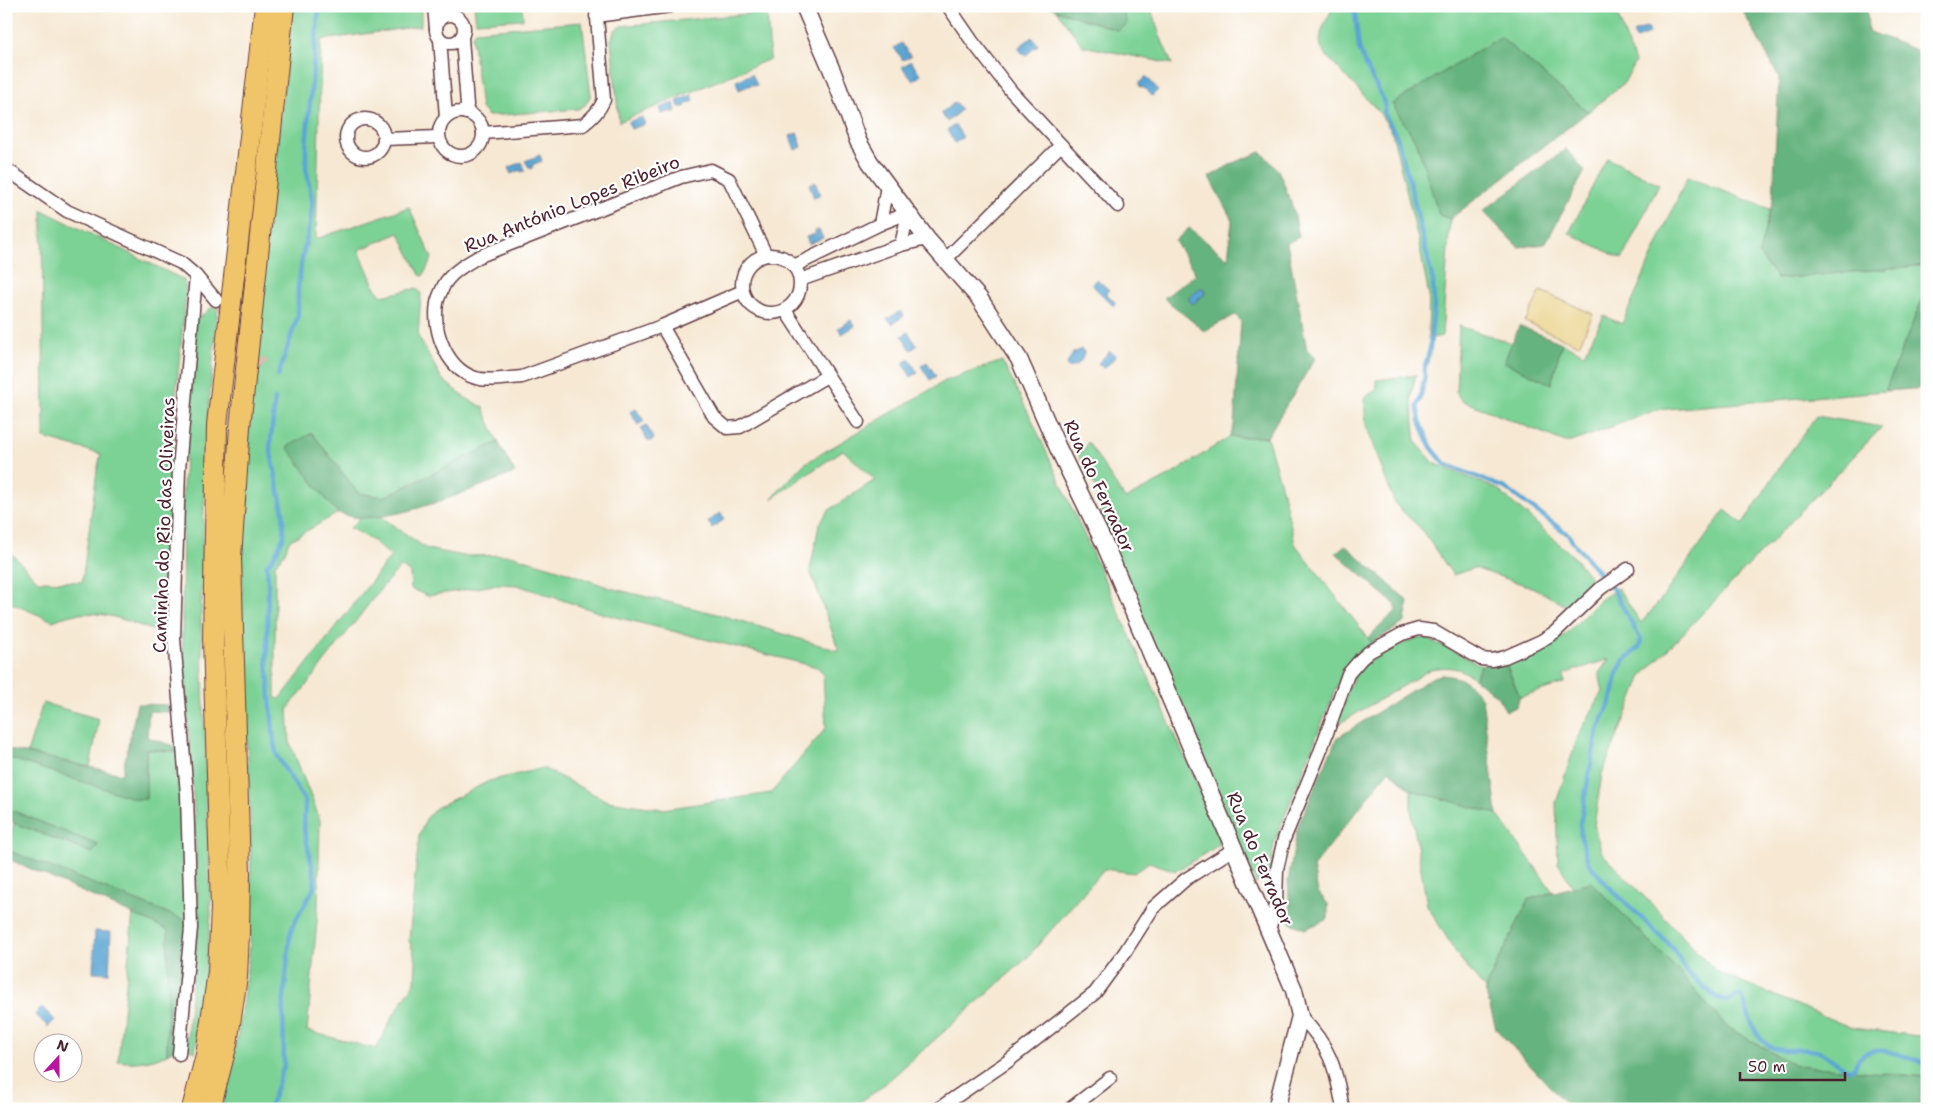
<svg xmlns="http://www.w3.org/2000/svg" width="1933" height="1115" viewBox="0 0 1933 1115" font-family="'Shantell Sans',sans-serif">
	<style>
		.green { fill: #7cd195; stroke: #637860; fill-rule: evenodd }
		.forest { fill: #65b37e; stroke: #586954 }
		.sand { fill: #eeda9e; stroke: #9c7c64 }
		.water { fill: #5aa5d2; stroke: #52627e }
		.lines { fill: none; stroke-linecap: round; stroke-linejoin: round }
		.stream { stroke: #5aa5d2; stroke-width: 4.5 }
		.minor-tunnel { stroke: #d4c0b1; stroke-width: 12; stroke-dasharray: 12 6; stroke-linecap: butt }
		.minor-casing { stroke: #643d44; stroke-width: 15 }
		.tertiary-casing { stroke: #643d44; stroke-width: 19 }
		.primary-casing { stroke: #643d44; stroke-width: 22 }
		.minor { stroke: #fff; stroke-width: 12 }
		.tertiary { stroke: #fff; stroke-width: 16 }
		.primary { stroke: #f0c469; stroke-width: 20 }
		.labels { text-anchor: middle; stroke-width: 4.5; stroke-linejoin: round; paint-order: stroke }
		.street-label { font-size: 18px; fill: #4a1f2b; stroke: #fff }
	</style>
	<rect width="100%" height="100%" fill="#fff"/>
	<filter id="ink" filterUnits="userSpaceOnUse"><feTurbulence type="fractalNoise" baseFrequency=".02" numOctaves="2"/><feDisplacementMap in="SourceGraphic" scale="10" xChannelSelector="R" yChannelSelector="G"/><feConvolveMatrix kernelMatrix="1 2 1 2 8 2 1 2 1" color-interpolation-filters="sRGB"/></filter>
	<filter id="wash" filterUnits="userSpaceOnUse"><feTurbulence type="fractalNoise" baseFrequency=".0096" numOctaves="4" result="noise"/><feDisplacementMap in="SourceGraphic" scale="20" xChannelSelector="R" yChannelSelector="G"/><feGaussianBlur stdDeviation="1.12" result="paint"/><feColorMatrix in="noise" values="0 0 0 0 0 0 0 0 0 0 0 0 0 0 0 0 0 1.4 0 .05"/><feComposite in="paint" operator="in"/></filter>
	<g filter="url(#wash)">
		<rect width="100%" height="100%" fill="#f6e8d3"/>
		<!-- green -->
		<g class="green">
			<path d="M 293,6 L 421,6 L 421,26 L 321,40 L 316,239 L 409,207 L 432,258 L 423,276 L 420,275 L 399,233 L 359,250 L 375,288 L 382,296 L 417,288 L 421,294 L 418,336 L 442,379 L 464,397 L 483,407 L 498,442 L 384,497 L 358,493 L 312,433 L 288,447 L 338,513 L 289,541 L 285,552 L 275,565 L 275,698 L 280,699 L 391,556 L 372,540 L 350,528 L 360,518 L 380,516 L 427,549 L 464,556 L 510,555 L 558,569 L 610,588 L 721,615 L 839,651 L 810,570 L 819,525 L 828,511 L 875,480 L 843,450 L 771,499 L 804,464 L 945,381 L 1002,361 L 1032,420 L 1218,830 L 1219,845 L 1176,871 L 1149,862 L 1134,873 L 1104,869 L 1026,959 L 878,1090 L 849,1109 L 222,1109 L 238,1034 L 250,947 L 251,839 L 242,609 L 243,527 L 249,396 ZM 401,566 L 410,573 L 411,589 L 428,596 L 500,584 L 517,585 L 604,614 L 817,667 L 823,673 L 826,728 L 771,793 L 663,809 L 607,801 L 543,768 L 489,781 L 436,808 L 426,819 L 419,836 L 409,940 L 416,960 L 415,982 L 393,1016 L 376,1049 L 307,1031 L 318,909 L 320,820 L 290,743 L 288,709 L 382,587 Z"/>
			<polygon points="474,6 522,6 523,19 476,22"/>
			<polygon points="1121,6 1150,6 1160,36 1172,64 1083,46 1056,10 1117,30 1127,24"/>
			<path d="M 1334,6 L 1528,6 L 1532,11 L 1538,6 L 1614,6 L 1635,62 L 1624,83 L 1588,112 L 1500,37 L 1392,104 L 1417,143 L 1439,214 L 1450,219 L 1442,336 L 1428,339 L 1429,296 L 1418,239 L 1392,132 L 1379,112 L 1324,53 C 1314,37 1326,22 1334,6 Z"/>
			<polygon points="767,12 770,59 619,122 611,40 615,30 621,26"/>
			<polygon points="582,22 591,95 585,105 578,109 488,116 481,108 472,35 475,31"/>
			<polygon points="1607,158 1659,184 1622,259 1569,233"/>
			<polygon points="1687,177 1770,209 1759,254 1777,279 1927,265 1927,287 1885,391 1656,410 1572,442 1565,442 1461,400 1456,392 1459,326 1512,343 1504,362 1551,384 1562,343 1584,354 1604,316 1622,324"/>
			<path d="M 42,210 L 184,280 L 186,293 L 175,404 L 165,635 C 126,621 94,603 53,621 L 6,601 L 6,548 L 38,581 L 82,582 L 97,471 L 101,454 L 44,438 Z"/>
			<polygon points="216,304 218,307 208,415 202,555 201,618 211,915 203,999 195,1052 186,1047 198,925 194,809 182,637 183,488 195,321"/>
			<polygon points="1416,375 1411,395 1416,442 1434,463 1497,489 1572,555 1597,586 1566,606 1534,588 1474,568 1453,575 1421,529 1397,506 1393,499 1366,425 1364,398 1377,389 1376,380"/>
			<polygon points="1816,416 1882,427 1642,676 1602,774 1594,826 1602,853 1716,971 1852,1028 1927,1037 1927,1077 1794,1065 1727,1027 1667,959 1591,882 1573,887 1558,863 1556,803 1578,736 1603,691 1599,673 1609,659 1564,674 1565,683 1520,697 1506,663 1552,643 1566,634 1600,600 1618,588 1641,623 1659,602 1725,510 1743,524 1781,465"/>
			<polygon points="1229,437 1267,437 1283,492 1295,544 1372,643 1344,668 1274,843 1270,875 1256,884 1100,521 1104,503 1079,456 1088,442 1125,499 1171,475"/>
			<path d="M 1418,638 L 1428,639 L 1481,665 L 1475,679 C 1461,667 1449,666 1431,669 L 1337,725 C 1342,710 1347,685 1357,673 C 1368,658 1401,643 1418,638 Z"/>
			<polygon points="43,703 99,719 90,767 27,753"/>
			<polygon points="146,749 177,752 188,921 7,850 14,823 92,853 98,845 6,808 6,757 136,799 146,799"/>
			<polygon points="1411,790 1497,814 1553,892 1529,899 1485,989 1458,956 1427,905 1411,809"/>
			<path d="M 133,914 L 168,930 L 167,1054 C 152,1061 134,1064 118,1061 Z"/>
		</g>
		<!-- forest -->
		<g class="forest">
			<polygon points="1050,6 1121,6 1127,24 1117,30 1056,10"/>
			<polygon points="1740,6 1867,6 1868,31 1916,50 1927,67 1927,265 1777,279 1759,254 1773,200 1779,77"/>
			<polygon points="1500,37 1588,112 1450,219 1439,215 1417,143 1392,104"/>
			<polygon points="1566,149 1585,171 1545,244 1518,247 1483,211"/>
			<polygon points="1261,152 1278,170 1283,181 1294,211 1299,237 1287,243 1307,350 1316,357 1267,437 1229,437 1234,426 1241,321 1235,315 1204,331 1164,298 1196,274 1175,241 1189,228 1228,259 1232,220 1209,177 1235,162"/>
			<polygon points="1927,287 1927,388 1885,391"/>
			<polygon points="1519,326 1562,343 1551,384 1504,362"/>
			<path d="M 312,433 L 358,493 L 384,497 L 498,442 L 515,473 C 475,487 379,532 339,513 C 332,510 295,457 287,447 Z"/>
			<polygon points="1345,545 1408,601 1405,622 1372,643 1368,638 1396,611 1396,605 1336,553"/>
			<polygon points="1505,663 1520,697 1516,707 1506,711 1497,696 1475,679 1481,665"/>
			<path d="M 1442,675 C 1463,677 1469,682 1482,699 L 1497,814 L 1411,790 L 1389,770 L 1313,867 L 1318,892 L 1328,904 L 1328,919 L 1305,929 L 1291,923 L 1288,881 L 1298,826 L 1337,738 L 1433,677 Z"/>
			<polygon points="137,704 169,705 168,712 149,711 147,737 177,747 177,752 146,749 146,799 136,799 6,757 6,749 122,774"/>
			<polygon points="6,808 98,845 92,853 14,823 6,819"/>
			<polygon points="7,850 188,921 175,1052 172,1051 167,1054 168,930 6,858"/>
			<polygon points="1591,882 1667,959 1727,1027 1794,1065 1927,1077 1927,1109 1571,1109 1496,1029 1485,989 1529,899"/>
		</g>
		<!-- sand -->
		<polygon class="sand" points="1541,291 1593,314 1579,345 1525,322"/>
		<!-- water -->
		<g class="water">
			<polygon points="1647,27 1649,34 1636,39 1633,33"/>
			<polygon points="1032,37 1038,45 1025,56 1018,48"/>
			<polygon points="901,43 911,56 903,60 894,48"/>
			<polygon points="911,61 921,75 913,81 902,67"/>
			<polygon points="752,74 757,85 754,86 753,84 739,90 736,81"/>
			<polygon points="1145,77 1147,77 1158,90 1152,96 1144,88 1140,87 1139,83"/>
			<polygon points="692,95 694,101 685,105 685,107 679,107 677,101"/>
			<polygon points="955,102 961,110 947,122 941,113"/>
			<polygon points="674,103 676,111 673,113 672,111 662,114 660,108"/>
			<polygon points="642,117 645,124 631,129 628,122"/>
			<polygon points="955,125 963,137 955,143 947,130"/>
			<polygon points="797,133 802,147 795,150 790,136"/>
			<polygon points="540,155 542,161 532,165 533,167 530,169 525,161"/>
			<polygon points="522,162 525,171 521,172 520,170 511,174 508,168"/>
			<polygon points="815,182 820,195 814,198 809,184"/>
			<polygon points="819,230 823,238 809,244 806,237 816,234 815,231"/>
			<polygon points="1097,279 1109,290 1106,293 1116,303 1113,306 1091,284"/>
			<polygon points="1200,288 1205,289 1205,294 1193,304 1188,299"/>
			<polygon points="901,311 904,316 892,324 887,319"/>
			<polygon points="851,320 855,326 842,334 838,328"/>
			<polygon points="908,332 917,346 911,350 902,336"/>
			<path d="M 1082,349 L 1084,352 C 1083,361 1077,367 1068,368 L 1066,366 L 1073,353 Z"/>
			<polygon points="1110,351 1116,356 1104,369 1098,363"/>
			<polygon points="909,359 918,373 911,377 903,363"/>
			<polygon points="927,362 936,376 930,380 921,366"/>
			<polygon points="636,409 644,421 638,425 630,412"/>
			<polygon points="646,425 654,438 652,441 648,441 641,429"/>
			<polygon points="720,513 725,519 712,528 708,522"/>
			<polygon points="95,931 111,932 109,973 93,972"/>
			<polygon points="42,1007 55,1020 48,1027 35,1014"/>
		</g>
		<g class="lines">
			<!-- stream -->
			<g class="stream">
				<path d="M 1354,6 L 1359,48 L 1364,62 L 1382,97 L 1385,107 L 1384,113 L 1397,137 L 1408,176 L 1433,281 L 1434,305 L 1430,348 L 1424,370 L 1425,375 L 1420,400 L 1417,406 L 1420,421 L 1431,447 L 1445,464 L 1505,488 L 1569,535 L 1572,541 L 1613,589 L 1641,640 L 1639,647 L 1623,662 L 1617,674 L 1613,696 L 1597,732 L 1580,824 L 1581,837 L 1588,862 L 1607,885 L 1672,947 L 1688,973 L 1716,997 L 1728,1001 L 1738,995 L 1742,997 C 1750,1019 1757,1050 1784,1050 C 1796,1050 1808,1048 1819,1052 C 1831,1056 1840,1069 1853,1069 C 1856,1066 1856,1062 1859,1059 C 1874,1041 1904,1057 1922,1062 L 1927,1066"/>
				<polyline points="278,376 298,315 298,288 302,259 310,225 312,199 306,168 306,145 319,6"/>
				<polyline points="269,1109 284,1066 283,1007 290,935 294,923 313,890 315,879 304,830 305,801 277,756 274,744 267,661 268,582 267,565 275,555 284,536 283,511 270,448 275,399"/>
			</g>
		</g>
	</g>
	<g filter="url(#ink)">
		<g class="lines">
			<!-- minor-tunnel -->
			<polyline class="minor-tunnel" points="216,300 262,364"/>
			<!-- minor casing -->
			<g class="minor-casing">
				<g id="minor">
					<polyline points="434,6 436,29"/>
					<polyline points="948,6 972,41 1011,91 1118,206"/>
					<circle cx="450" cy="29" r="14"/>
					<polyline points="596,16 671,6"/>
					<polyline points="462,38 467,105 466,113"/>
					<polyline points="440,39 446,117"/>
					<circle cx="461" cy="134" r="22"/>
					<circle cx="365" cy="138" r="19"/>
					<path d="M 483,133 L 583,125 C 593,117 599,111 604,100 L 596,6"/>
					<polyline points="384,139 438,137"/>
					<polyline points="6,169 67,211 181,263 196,276 179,469 174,639 187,794 191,928 179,1054"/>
					<polyline points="880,224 908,213"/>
					<polyline points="901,245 908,213"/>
					<circle cx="771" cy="284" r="29"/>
					<polyline points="946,259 1061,145"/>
					<polyline points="794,266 880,224 887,186"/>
					<polyline points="196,276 216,300"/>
					<polyline points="800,280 901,245 927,239"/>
					<path d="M 743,291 L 662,326 L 522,377 C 508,378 494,381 480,379 C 448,373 432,332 437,303 C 438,297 442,290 444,285 C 451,272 468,263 480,256 L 681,177 L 711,170 L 729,179 L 766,255"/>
					<polyline points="785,310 858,422"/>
					<polyline points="662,326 714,417 727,428 740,427 827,376"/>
					<polyline points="1269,930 1276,905 1277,869 1284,839 1319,755 1348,674 1361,659 1369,652 1402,634 1419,629 1433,631 1481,659 1492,660 1505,657 1541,641 1555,632 1601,588 1628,569"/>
					<path d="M 1300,1016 C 1330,1046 1336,1068 1343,1109"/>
					<polyline points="938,1109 1007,1062 1095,993 1125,952 1153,908 1186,879 1234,849"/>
					<polyline points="1070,1109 1110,1078"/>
				</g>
			</g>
			<!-- tertiary casing -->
			<g class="tertiary-casing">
				<polyline id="tertiary" points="804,6 833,73 858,141 870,162 927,239 979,298 1019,359 1058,448 1105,545 1294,990 1300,1016 1276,1109"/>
			</g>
			<!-- primary casing -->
			<g class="primary-casing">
				<g id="primary">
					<polyline points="192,1109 206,1055 218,972 221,908 213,639 217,425 265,6"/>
					<polyline points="210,1109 227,1044 237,977 239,933 240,873 231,558 240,427 284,6"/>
				</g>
			</g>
			<!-- minor -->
			<use href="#minor" class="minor"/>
			<!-- tertiary -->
			<use href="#tertiary" class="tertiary"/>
			<!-- primary -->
			<use href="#primary" class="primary"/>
		</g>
	</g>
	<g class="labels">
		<!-- street labels -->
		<g class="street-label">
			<text transform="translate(572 204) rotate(-22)" y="6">Rua António Lopes Ribeiro</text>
			<text transform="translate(1099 486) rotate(65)" y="6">Rua do Ferrador</text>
			<text transform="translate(164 525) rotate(-88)" y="6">Caminho do Rio das Oliveiras</text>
			<text transform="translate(1260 859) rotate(67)" y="6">Rua do Ferrador</text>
		</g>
	</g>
	<!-- margin -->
	<rect width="1933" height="1115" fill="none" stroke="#fff" stroke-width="25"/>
	<!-- north arrow -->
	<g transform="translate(58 1058) rotate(21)"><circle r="24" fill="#ffffff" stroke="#b7a5aa"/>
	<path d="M0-4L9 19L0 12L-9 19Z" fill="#b5179e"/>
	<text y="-8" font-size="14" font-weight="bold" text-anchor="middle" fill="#4a1f2b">N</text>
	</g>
	<!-- scale -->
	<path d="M1740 1072v8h105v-8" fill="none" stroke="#4a1f2b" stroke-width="2.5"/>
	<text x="1748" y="1072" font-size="15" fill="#4a1f2b" stroke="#ffffff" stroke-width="4" paint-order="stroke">50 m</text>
</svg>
